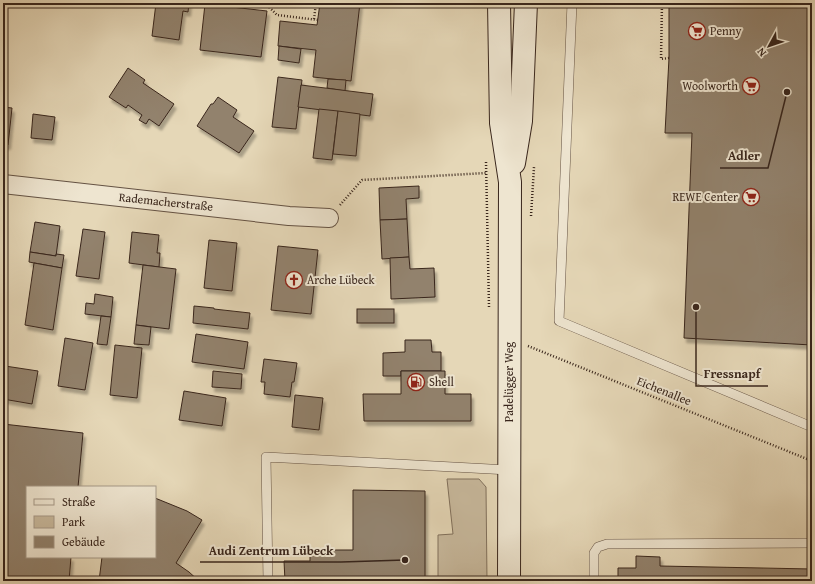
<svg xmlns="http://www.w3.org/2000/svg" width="815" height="584" viewBox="0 0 815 584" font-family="'Gentium Book Plus',serif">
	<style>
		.green { fill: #c8b99d; stroke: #80705c }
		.building { fill: #92826d; stroke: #39261c; filter: url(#shadow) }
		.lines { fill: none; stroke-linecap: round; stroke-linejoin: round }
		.lane-casing { stroke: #645243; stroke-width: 10 }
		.street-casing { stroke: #645243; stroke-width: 20 }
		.secondary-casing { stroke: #39261c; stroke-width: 24 }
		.path { stroke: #39261c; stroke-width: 2.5; stroke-dasharray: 1 2; stroke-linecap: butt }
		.lane { stroke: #eee5d0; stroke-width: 9 }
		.street { stroke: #eee5d0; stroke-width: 18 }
		.secondary { stroke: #eee5d0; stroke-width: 22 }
		.labels { text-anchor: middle; stroke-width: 4; stroke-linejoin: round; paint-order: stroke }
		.poi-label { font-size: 12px; fill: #39261c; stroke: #eee5d0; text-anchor: start }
		.street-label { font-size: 12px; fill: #39261c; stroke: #eee5d0 }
		.leader { fill: none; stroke: #39261c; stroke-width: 1.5 }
		.callout-dot { fill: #39261c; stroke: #eee5d0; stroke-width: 1.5 }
		.callout-label { font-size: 13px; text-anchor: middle; font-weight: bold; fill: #39261c; stroke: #eee5d0; stroke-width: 4; stroke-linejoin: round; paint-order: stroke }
	</style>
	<defs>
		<filter id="shadow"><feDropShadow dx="2.5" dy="4.5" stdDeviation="1" flood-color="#0004"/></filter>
	</defs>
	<rect width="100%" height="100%" fill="#e5d7b7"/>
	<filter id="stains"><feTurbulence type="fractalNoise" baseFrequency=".005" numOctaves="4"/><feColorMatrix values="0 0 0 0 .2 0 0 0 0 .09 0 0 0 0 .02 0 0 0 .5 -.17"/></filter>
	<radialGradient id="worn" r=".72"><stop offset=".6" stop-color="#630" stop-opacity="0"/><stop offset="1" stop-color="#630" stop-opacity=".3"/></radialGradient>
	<!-- green -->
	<polygon class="green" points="447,479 479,479 486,487 487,581 438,581 438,535 453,534"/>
	<!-- building -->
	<g class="building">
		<polygon points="156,3 189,3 188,12 183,11 179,40 152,36"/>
		<polygon points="320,3 360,3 351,81 313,77 316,50 278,46 280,21 317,25"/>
		<polygon points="669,3 812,3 812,345 684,338 692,133 665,133 669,58"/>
		<polygon points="205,4 267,11 261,57 200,50"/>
		<polygon points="279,46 301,49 299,63 278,60"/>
		<polygon points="128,68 145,80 143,83 174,104 159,126 149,119 146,124 139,120 142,115 128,105 126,108 109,97"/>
		<polygon points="278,77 302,80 296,129 272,127"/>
		<polygon points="328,79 346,80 345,91 327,88"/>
		<polygon points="301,85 373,94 370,116 298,107"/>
		<polygon points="218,97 237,110 233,117 254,131 239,153 197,126 211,104 213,104"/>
		<polygon points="3,107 12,108 8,145 3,145"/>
		<polygon points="319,109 338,111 332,160 313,158"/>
		<polygon points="338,111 360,114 356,156 333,154"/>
		<polygon points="33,114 55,117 52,140 31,138"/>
		<polygon points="419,186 419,198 406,199 407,219 380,220 379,188"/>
		<polygon points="407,219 409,257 382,259 380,220"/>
		<polygon points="35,222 60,226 56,256 30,252"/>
		<polygon points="83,229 105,232 99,279 76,276"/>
		<polygon points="132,232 159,235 157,253 160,253 159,267 129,263"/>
		<polygon points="209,240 237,243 232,291 204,288"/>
		<polygon points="278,246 318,250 311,314 271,310"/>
		<polygon points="30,252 56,256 56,254 64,255 62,268 29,262"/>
		<polygon points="409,257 410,269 434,268 435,297 391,299 390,258"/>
		<polygon points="34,263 62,268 53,330 25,325"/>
		<polygon points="143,265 176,269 169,329 136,325"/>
		<polygon points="95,294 113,297 111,317 85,314 86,303 94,304"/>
		<polygon points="194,306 214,308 214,309 250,313 248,329 193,323"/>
		<rect x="357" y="309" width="37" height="14"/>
		<polygon points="101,316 111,317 107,345 97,344"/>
		<polygon points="136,325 151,327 149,345 134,344"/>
		<polygon points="196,334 248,342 244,369 192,362"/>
		<polygon points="65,338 93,343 85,390 58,386"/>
		<polygon points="405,340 431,340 432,352 441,352 441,371 401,371 401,376 383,376 383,353 405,352"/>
		<polygon points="115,345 142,348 137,398 110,395"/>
		<polygon points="264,359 297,363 294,382 292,382 290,397 264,394 265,382 261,382"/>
		<polygon points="5,366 38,371 32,404 3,399 3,376"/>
		<polygon points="213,371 242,374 241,389 212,387"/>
		<polygon points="401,371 445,371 445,394 471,394 471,421 364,421 363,394 401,394"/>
		<polygon points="184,391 226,398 222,426 179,420"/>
		<polygon points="295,395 323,398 319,430 292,427"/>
		<polygon points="3,424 83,433 78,487 27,487 27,557 71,557 69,581 3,581"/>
		<polygon points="353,490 425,491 425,581 285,581 284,561 310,561 310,550 353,550"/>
		<polygon points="155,498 187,511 202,520 176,563 189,572 199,581 99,581 102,557 155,557"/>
		<polygon points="636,556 660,557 660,566 812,569 812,581 618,581 618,568 636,568"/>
	</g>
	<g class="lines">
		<!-- lane casing -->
		<g class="lane-casing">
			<g id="lane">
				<polyline points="572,3 559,321 812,427"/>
				<polyline points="268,581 266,457 509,470"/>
				<polyline points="594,581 594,553 598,547 607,544 812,543"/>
			</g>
		</g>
		<!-- street casing -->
		<g class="street-casing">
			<polyline id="street" points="3,184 289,216 329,218"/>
		</g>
		<!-- secondary casing -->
		<g class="secondary-casing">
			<g id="secondary">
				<polyline points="499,3 501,123 510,182 509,581"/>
				<polyline points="514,163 521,121 526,3"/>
			</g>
		</g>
		<!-- path -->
		<g class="path">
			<polyline points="265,3 277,15 318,20"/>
			<polyline points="662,3 661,59 669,58"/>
			<polyline points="189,5 195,3"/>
			<polyline points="314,19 316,3"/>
			<polyline points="486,162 489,307"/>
			<polyline points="340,205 362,180 486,173"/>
			<polyline points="531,216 534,167"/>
			<polyline points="528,346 812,461"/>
		</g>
		<!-- lane -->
		<use href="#lane" class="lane"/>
		<!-- street -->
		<use href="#street" class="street"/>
		<!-- secondary -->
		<use href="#secondary" class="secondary"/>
	</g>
	<!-- icons -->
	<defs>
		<g id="supermarket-ring" transform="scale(0.9)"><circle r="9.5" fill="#eee5d0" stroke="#8f2418" stroke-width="1.5"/><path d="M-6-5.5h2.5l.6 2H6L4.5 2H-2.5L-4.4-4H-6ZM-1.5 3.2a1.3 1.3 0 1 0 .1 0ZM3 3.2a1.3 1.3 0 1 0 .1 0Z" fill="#8f2418"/></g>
		<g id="church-ring" transform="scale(0.9)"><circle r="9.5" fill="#eee5d0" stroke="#8f2418" stroke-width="1.5"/><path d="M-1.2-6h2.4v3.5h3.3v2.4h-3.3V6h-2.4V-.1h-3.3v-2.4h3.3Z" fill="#8f2418"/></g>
		<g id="fuel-ring" transform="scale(0.9)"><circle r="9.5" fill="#eee5d0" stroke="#8f2418" stroke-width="1.5"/><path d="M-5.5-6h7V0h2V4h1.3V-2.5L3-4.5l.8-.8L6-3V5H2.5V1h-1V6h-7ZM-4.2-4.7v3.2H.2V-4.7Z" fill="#8f2418"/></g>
	</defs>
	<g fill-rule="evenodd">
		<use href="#supermarket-ring" x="697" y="31"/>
		<use href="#supermarket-ring" x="751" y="86"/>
		<use href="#supermarket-ring" x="751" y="197"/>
		<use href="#church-ring" x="294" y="280"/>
		<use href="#fuel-ring" x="416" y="382"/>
	</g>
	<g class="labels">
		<!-- poi labels -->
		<g class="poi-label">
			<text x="710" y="35">Penny</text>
			<text x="738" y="90" text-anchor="end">Woolworth</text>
			<text x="738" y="201" text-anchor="end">REWE Center</text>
			<text x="307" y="284">Arche Lübeck</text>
			<text x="429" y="386">Shell</text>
		</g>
		<!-- street labels -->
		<g class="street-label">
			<text transform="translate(166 202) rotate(6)" y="4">Rademacherstraße</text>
			<text transform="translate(509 382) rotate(-90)" y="4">Padelügger Weg</text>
			<text transform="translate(664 391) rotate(22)" y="4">Eichenallee</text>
		</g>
	</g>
	<!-- callouts -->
	<path class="leader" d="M787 92L768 168H720M696 307L696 386H768M405 560L341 562H200"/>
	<g class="callout-dot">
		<circle cx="787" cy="92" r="4"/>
		<circle cx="696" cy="307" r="4"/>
		<circle cx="405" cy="560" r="4"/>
	</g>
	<g class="callout-label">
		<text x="744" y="160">Adler</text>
		<text x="732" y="378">Fressnapf</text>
		<text x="271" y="555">Audi Zentrum Lübeck</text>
	</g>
	<!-- margin -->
	<rect width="815" height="584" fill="none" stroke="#e5d7b7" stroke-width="16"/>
	<rect x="4" y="4" width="807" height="576" fill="none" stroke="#39261c" stroke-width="2"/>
	<rect x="8" y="8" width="799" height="568" fill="none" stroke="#39261c"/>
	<!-- legend -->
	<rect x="26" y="486" width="130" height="72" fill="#eee5d0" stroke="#a69988"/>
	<rect x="34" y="499" width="20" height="6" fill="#eee5d0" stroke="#a69988"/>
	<text x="62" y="506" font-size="12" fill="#39261c">Straße</text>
	<rect x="34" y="516" width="20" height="12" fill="#c8b99d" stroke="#a69988"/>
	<text x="62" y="526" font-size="12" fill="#39261c">Park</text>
	<rect x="34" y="536" width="20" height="12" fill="#92826d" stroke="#a69988"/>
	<text x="62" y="546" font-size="12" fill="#39261c">Gebäude</text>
	<!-- north arrow -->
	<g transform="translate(769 46) rotate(230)" stroke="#eee5d0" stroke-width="3" paint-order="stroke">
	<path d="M0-3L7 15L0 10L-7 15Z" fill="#39261c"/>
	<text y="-6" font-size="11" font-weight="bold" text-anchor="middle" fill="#39261c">N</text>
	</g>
	<rect width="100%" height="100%" filter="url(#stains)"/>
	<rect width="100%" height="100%" fill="url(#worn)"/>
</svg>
